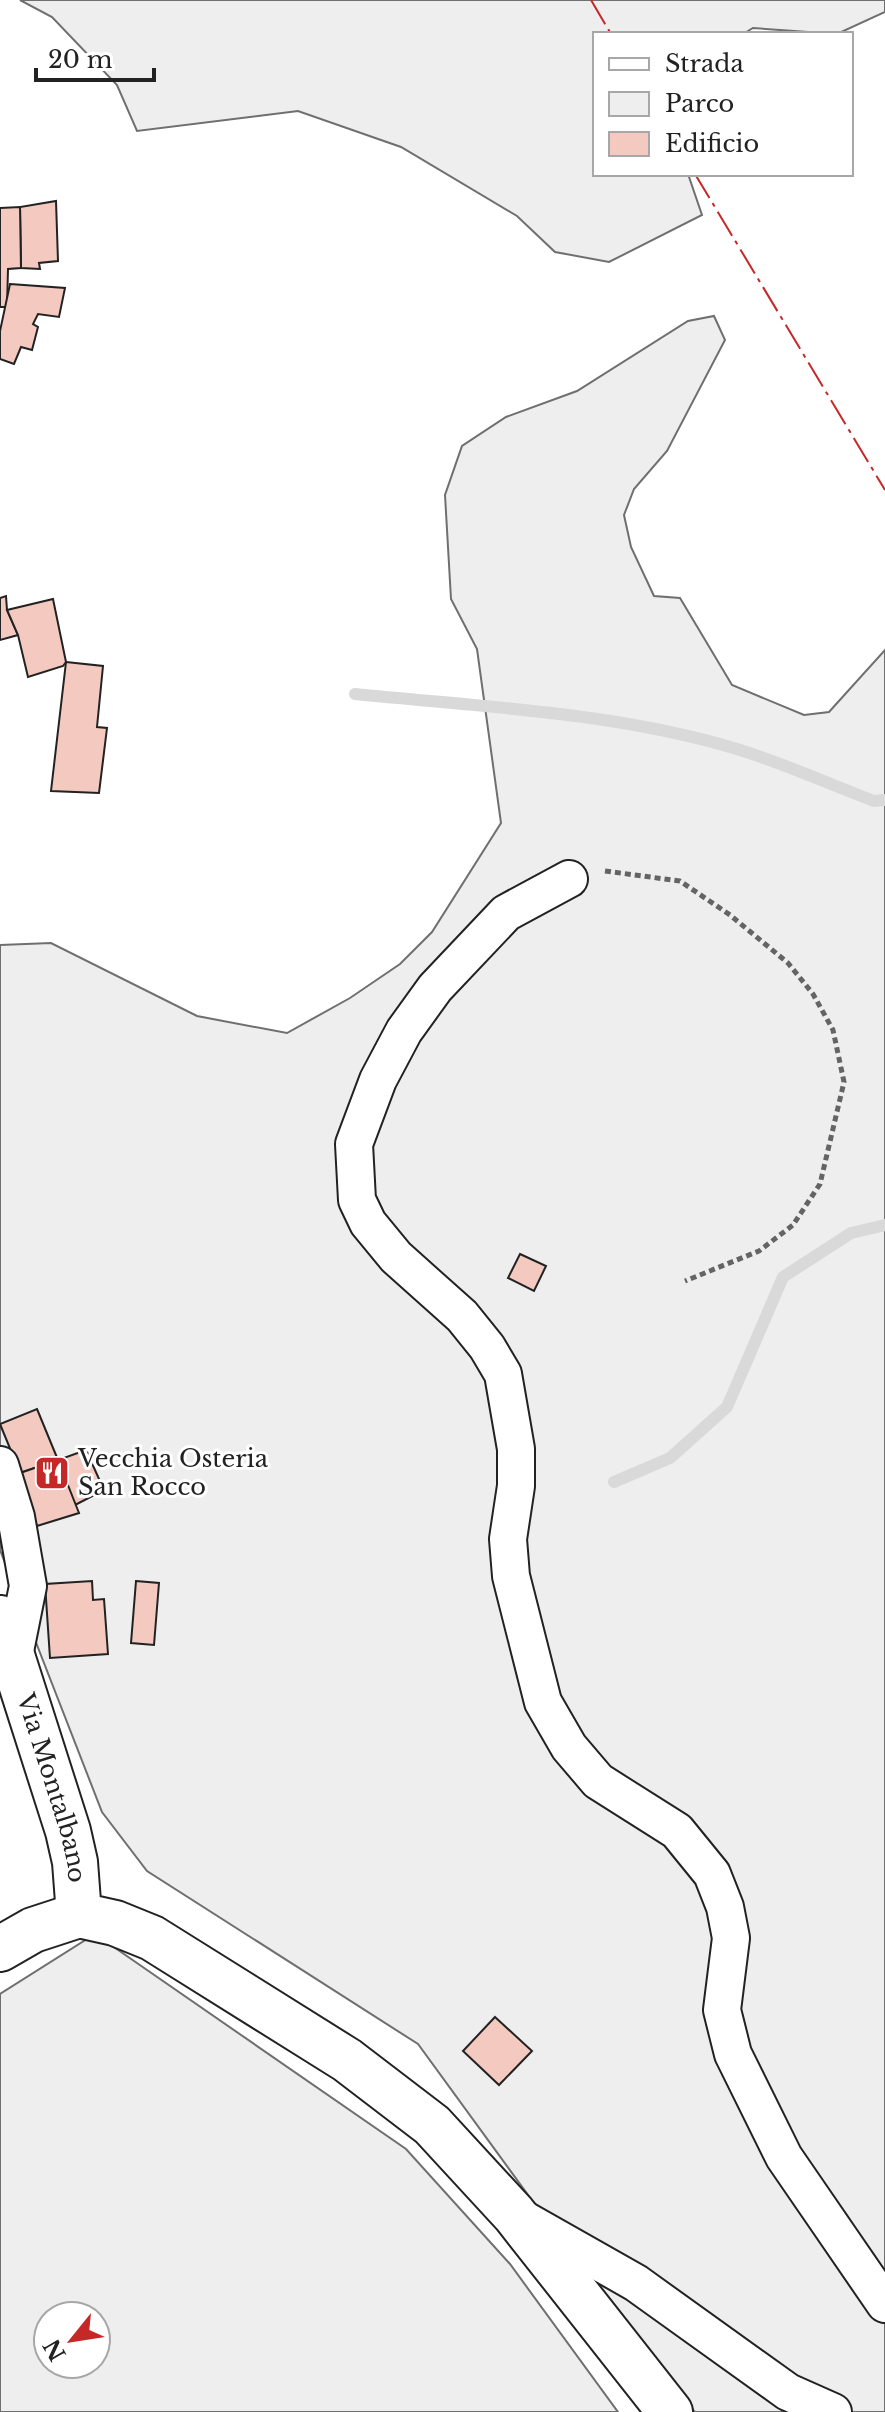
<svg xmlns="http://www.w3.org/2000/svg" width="885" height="2412" viewBox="0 0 885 2412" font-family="'Libre Baskerville',serif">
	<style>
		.green { fill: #eee; stroke: #6f6f6f; stroke-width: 2; fill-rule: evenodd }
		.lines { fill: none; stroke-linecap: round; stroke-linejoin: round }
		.stream { stroke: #d9d9d9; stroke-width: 12 }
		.building { fill: #f3c9c0; stroke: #222; stroke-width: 2 }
		.minor-casing { stroke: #222; stroke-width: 40 }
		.tertiary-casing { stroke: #222; stroke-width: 48 }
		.secondary-casing { stroke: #222; stroke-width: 48 }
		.path { stroke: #646464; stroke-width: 5; stroke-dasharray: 6 4; stroke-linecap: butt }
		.minor { stroke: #fff; stroke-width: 36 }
		.tertiary { stroke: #fff; stroke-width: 44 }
		.secondary { stroke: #fff; stroke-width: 44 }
		.power { stroke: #c62828; stroke-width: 2; stroke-dasharray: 28 6 4 6; stroke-linecap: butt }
		.labels { text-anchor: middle; stroke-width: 6; stroke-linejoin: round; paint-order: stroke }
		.poi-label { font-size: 24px; fill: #222; stroke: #fff; text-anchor: start }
		.street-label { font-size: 24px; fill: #222; stroke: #fff }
	</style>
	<rect width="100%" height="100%" fill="#fff"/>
	<!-- green -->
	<g class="green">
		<polygon points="20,0 885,0 885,12 837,34 753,28 743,34 595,34 595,174 688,174 702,215 609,262 555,252 517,216 401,147 298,111 137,131 117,85 52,17"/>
		<polygon points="714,316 725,340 667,451 634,489 624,515 631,547 654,596 680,598 732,685 804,715 829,712 885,650 885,2412 695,2412 590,2280 418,2044 147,1871 102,1812 0,1550 0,945 51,943 197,1016 287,1033 350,998 400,964 432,932 501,823 477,649 451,599 445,495 462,446 506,417 577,391 688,321"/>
		<path d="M 95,1934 L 406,2149 L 510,2264 L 618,2412 L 0,2412 L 0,1994 ZM 48,2316 L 96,2316 L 96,2364 L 48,2364 Z"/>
	</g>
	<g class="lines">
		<!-- stream -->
		<g class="stream">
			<path d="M 355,694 C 482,707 614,712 737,749 C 783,763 829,784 874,801 L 885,800"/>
			<polyline points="614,1482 670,1458 727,1407 783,1277 851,1233 885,1225"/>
		</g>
	</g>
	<!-- building -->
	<g class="building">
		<polygon points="56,201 58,261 39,263 40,269 21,268 20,207"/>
		<polygon points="20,207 21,268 8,269 7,307 0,307 0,208"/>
		<polygon points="10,284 65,288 59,317 38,314 33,324 38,327 32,350 21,347 14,364 0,359 0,331"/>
		<polygon points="6,596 7,610 18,635 0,640 0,598"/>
		<polygon points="53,599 66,662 63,666 28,677 18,635 7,610"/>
		<polygon points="66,662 103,666 97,727 107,728 99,793 51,791"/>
		<polygon points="520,1254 546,1266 534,1291 508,1278"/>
		<polygon points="37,1409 58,1460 20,1473 0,1424"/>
		<polygon points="86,1450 104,1490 75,1505 58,1460"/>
		<polygon points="58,1460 79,1513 37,1526 20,1473"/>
		<polygon points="92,1581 93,1600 104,1599 108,1654 50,1658 45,1584"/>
		<polygon points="136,1581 159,1583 154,1645 131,1643"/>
		<polygon points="495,2017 532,2051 499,2085 463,2051"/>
	</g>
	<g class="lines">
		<!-- minor casing -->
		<g class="minor-casing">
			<g id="minor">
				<polyline points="569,879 506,913 435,988 404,1031 378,1080 354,1144 357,1200 368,1223 396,1257 462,1316 487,1347 503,1374 516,1449 516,1486 508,1539 511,1576 543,1702 569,1747 598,1781 677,1831 712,1874 725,1907 731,1938 722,2010 733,2054 784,2157 885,2304"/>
				<polyline points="0,1465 16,1517 28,1586 14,1656"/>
				<polyline points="523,2219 636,2283 788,2392 833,2412"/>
			</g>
		</g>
		<!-- tertiary casing -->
		<g class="tertiary-casing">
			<g id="tertiary">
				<path id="s1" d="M 0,1618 L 68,1831 L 75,1862 L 79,1915 L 115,1923 L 152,1938 L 347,2060 L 432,2125 L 514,2214 L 670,2412"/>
			</g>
		</g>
		<!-- secondary casing -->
		<g class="secondary-casing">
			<polyline id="secondary" points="0,1949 33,1930 79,1915"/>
		</g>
		<!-- path -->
		<polyline class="path" points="605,871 680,881 730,915 788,963 813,994 833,1030 844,1082 820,1184 793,1225 759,1251 685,1281"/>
		<!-- minor -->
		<use href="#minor" class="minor"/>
		<!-- tertiary -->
		<use href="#tertiary" class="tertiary"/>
		<!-- secondary -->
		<use href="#secondary" class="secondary"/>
		<!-- power -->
		<g class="power">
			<polyline points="591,0 611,34"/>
			<polyline points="695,174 885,490"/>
		</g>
	</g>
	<!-- icons -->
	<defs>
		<g id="restaurant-square" transform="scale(1.8)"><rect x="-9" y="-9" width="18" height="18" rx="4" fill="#c62828" stroke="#fff"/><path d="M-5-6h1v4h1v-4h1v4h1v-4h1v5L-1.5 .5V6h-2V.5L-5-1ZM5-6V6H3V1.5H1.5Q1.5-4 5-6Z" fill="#fff"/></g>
	</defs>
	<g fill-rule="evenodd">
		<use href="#restaurant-square" x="52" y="1473"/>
	</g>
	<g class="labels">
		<!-- poi labels -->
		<g class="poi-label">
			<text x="78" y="1467">Vecchia Osteria<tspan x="78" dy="28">San Rocco</tspan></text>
		</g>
		<!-- street labels -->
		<g class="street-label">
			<text dy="8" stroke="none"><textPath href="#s1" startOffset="178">Via Montalbano</textPath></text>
		</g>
	</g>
	<!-- legend -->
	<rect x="593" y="32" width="260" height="144" fill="#ffffff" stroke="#a7a7a7" stroke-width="2"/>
	<rect x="609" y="58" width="40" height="12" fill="#ffffff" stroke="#a7a7a7" stroke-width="2"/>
	<text x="665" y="72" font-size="24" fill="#222222">Strada</text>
	<rect x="609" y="92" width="40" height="24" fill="#eeeeee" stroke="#a7a7a7" stroke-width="2"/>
	<text x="665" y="112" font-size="24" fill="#222222">Parco</text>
	<rect x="609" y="132" width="40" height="24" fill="#f3c9c0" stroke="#a7a7a7" stroke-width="2"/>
	<text x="665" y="152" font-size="24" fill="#222222">Edificio</text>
	<!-- north arrow -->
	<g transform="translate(72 2340) rotate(240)"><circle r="38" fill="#ffffff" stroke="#a7a7a7" stroke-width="2"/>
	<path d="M0-6L14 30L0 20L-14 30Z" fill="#c62828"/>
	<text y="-12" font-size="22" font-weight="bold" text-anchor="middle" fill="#222222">N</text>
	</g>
	<!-- scale -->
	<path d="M36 68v12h118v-12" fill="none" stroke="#222222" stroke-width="4"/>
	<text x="48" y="68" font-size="24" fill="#222222" stroke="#ffffff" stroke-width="6" paint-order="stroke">20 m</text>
</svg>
